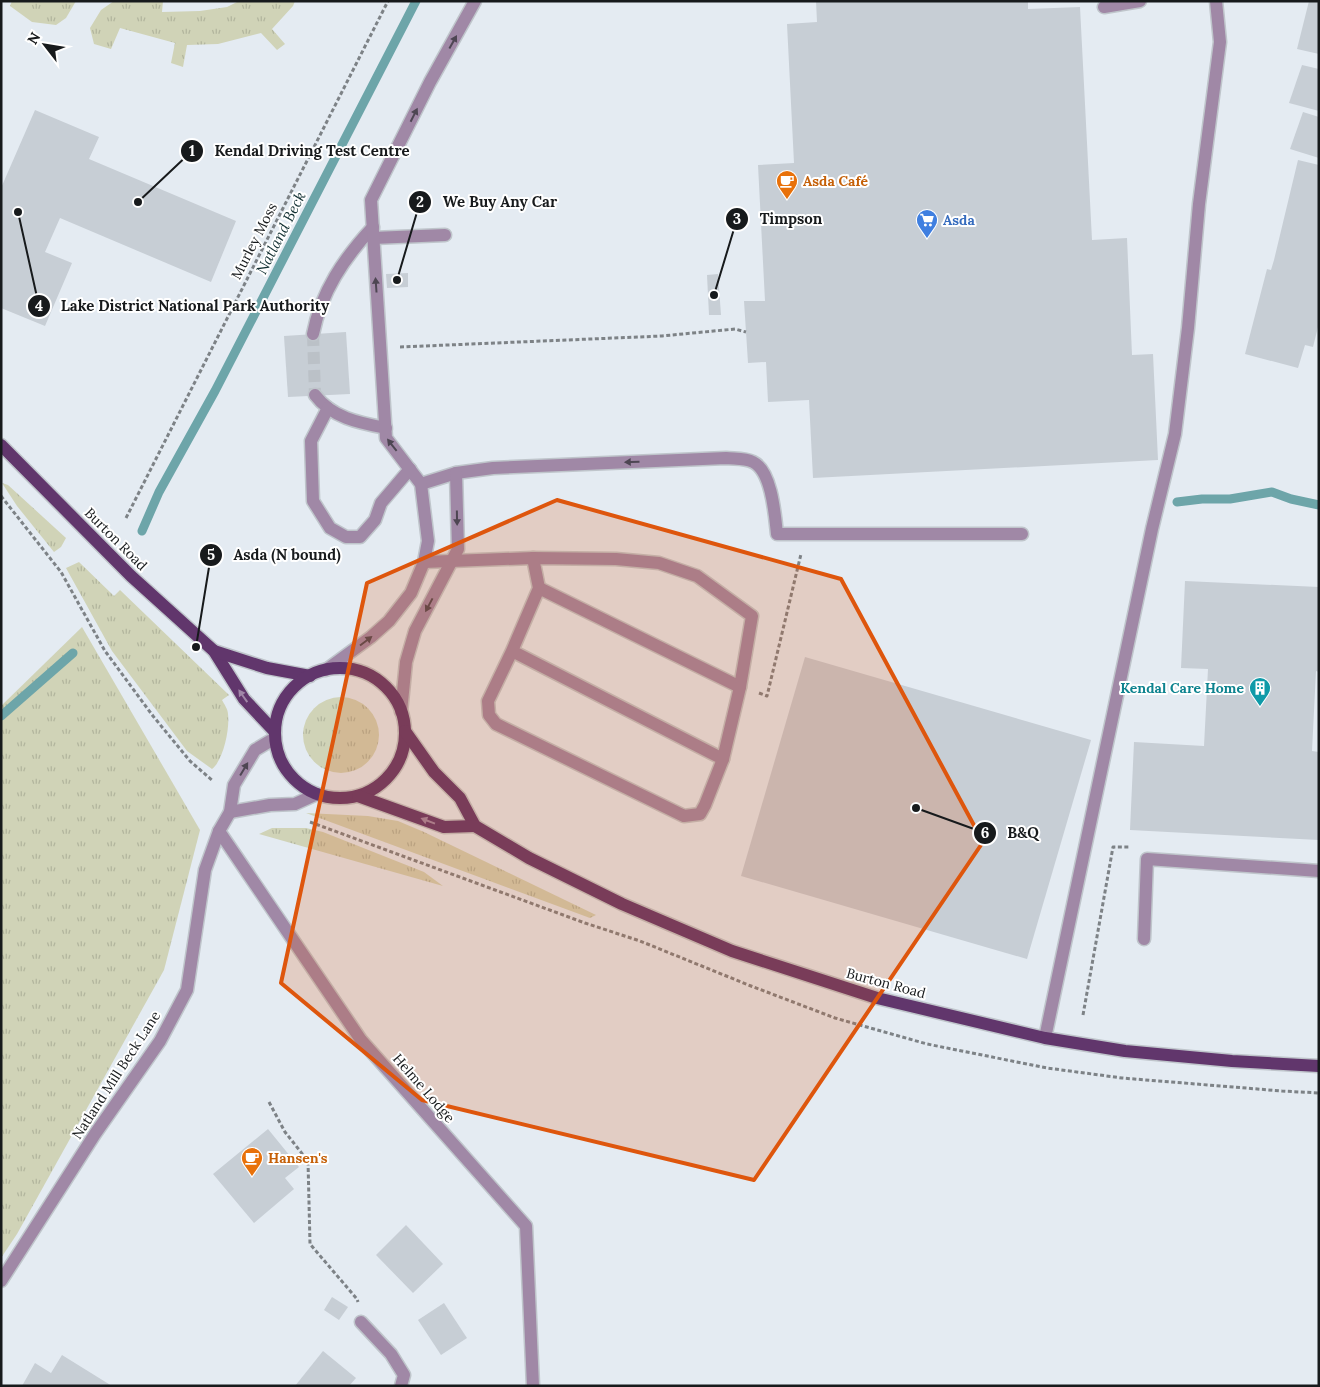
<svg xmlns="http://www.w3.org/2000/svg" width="1320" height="1387" viewBox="0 0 1320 1387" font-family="Lora,serif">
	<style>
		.grass { fill: url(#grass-tufts) }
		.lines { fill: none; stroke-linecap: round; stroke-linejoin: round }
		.stream { stroke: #6da5a9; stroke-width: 9 }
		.building { fill: #c7ced5 }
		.minor-tunnel { stroke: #bbc1c7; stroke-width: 12; stroke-dasharray: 12 6; stroke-linecap: butt }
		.minor-casing { stroke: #bfc5cb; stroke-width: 15 }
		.major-casing { stroke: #bfc5cb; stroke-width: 15 }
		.path { stroke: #7d8286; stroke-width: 3; stroke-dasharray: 4 2.5; stroke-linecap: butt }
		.minor { stroke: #a088a6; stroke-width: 12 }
		.major { stroke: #61366c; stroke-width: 12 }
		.oneway { fill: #4e4653 }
		.oneway2 { fill: #a086a7 }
		.marked { fill: #de560d; fill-opacity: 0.2; stroke: #de560d; stroke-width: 4; stroke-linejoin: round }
		.labels { text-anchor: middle; stroke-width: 4; stroke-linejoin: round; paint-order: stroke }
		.food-label { font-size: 14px; font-weight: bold; fill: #c56008; stroke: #fff; text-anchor: start }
		.shop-label { font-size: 14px; font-weight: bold; fill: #366cbe; stroke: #fff; text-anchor: start }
		.street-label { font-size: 14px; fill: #171a1c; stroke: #fff }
		.culture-label { font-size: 14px; font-weight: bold; fill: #0d838f; stroke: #fff; text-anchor: end }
		.water-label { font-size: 15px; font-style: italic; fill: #133133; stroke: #fff }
		.leader { fill: none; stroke: #171a1c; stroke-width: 2 }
		.callout-dot { fill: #171a1c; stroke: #fff; stroke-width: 2 }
		.mark-label { font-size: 15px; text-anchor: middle; font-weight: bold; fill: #fff }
		.callout-label { font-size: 15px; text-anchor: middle; font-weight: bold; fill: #171a1c; stroke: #fff; stroke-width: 4; stroke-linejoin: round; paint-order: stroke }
	</style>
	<defs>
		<pattern id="grass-tufts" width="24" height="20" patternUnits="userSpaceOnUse" patternTransform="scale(1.25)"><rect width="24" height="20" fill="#d0d3b7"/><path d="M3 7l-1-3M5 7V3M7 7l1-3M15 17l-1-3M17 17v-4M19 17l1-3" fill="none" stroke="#b2b59d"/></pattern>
	</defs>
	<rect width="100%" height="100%" fill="#e4ebf2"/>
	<!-- grass -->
	<g class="grass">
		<polygon points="12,1 76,1 66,18 56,25 32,22 10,6"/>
		<polygon points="114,1 163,1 162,12 200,11 227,7 239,1 295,1 293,6 272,29 285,44 277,50 261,33 218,44 187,45 183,67 171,63 175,43 120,28 111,49 94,44 90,28 101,10"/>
		<polygon points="2,483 8,485 66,538 61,547 54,552 17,506"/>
		<path d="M 79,562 L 114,596 L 120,590 L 229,695 L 222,700 C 224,704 228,709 228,714 C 230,729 223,761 212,769 L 187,751 L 112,651 L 66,568 Z"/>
		<polygon points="82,627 200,830 164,970 17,1234 1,1258 1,706"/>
		<circle cx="341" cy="735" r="38"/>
		<polygon points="306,813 368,816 398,821 424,832 596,915 590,918"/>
		<polygon points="272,828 306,828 323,832 424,872 443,886 259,834"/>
	</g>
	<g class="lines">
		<!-- stream -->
		<g class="stream">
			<polyline points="1177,502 1202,499 1230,499 1272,492 1291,499 1319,505"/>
			<polyline points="142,531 159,492 215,391 416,1"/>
			<polyline points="1,716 73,653"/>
		</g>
	</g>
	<!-- building -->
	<g class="building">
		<polygon points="816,1 1028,1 1028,9 1080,7 1092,240 1127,238 1132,355 1153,354 1158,460 813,478 809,400 768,402 766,362 748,363 744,301 765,301 758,165 794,163 787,24 817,22"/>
		<polygon points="1309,1 1319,1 1319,54 1297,49"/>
		<polygon points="1302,65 1319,69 1319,111 1289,103"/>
		<polygon points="35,110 99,137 89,159 236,221 211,282 60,218 45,252 72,263 45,326 1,308 1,188"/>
		<polygon points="1303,112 1319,117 1319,158 1290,149"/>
		<polygon points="1298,160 1319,165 1319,323 1313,347 1305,345 1298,368 1245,354 1267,269 1271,270 1274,260"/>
		<polygon points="408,273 408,287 387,288 386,274"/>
		<polygon points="718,274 721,315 709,315 707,275"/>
		<polygon points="346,332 350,394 288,397 284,336"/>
		<polygon points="1185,581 1319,587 1319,672 1316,671 1312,751 1319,752 1319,840 1130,830 1134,742 1204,746 1208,669 1181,668"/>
		<polygon points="805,657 1091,740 1027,959 741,876"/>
		<polygon points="268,1129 299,1167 285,1178 294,1189 254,1223 213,1174"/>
		<polygon points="406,1225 443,1264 413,1293 376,1255"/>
		<polygon points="332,1297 348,1307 339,1320 324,1310"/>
		<polygon points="444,1303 467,1338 441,1355 418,1320"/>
		<polygon points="323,1351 356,1378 349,1386 295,1386"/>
		<polygon points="62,1355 112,1386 22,1386 35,1363 51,1373"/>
	</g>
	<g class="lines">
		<!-- minor-tunnel -->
		<polyline class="minor-tunnel" points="313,334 315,395"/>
		<!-- minor casing -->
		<g class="minor-casing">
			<g id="minor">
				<polyline points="1104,7 1140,1"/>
				<polyline points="373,238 445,235"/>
				<path d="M 313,334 C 321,292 344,258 373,227"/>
				<path d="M 315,395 C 332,418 360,423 386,428"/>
				<polyline points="328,408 311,441 313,501 330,528 346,537 360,537 375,520 381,503 410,469"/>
				<path d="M 421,484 L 456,473 L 493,468 L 726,458 C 735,459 745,458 753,462 C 772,471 775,516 777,534 L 1022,534"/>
				<polyline points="424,562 533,558 616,559 659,563 697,576 752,616 740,687 539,588"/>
				<polyline points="512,651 488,701 489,715 496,724 684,816 700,814 705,805 723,759 512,651 539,588 533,558"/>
				<polyline points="326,670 371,637 389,621 411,593 424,562 428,541 421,484 386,438 371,200 430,82 475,1"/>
				<polyline points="401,712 406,662 415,631 458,549 456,473"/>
				<polyline points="723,759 740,687"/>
				<polyline points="230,812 270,805 295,804 317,794"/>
				<polyline points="219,831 361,1040 526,1226 533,1386"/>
				<polyline points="1144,939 1147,859 1319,871"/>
				<polyline points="1045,1038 1152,529 1175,434 1188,328 1199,204 1220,42 1216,1"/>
				<polyline points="1,1281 95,1134 160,1041 187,990 205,870 219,831 230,812 234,785 255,750 275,738"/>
				<polyline points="361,1322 391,1354 404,1375 401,1386"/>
			</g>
		</g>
		<!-- major casing -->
		<g class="major-casing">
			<g id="major">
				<polyline points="1,445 131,576 214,651 244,699 275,732"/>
				<polyline points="214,651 267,668 310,676"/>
				<circle cx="340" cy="733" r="65"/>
				<polyline points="405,731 434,772 460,798 475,826 529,858 622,904 732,951 877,998 1045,1038 1125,1051 1232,1061 1319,1066"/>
				<polyline points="358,796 444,827 475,826"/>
			</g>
		</g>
		<!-- path -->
		<g class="path">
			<polyline points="400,347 662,336 735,329 746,332"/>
			<polyline points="1,496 61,572 105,651 153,716 190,761 213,781"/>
			<polyline points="126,518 388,1"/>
			<polyline points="759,693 767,696 801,554"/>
			<polyline points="310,822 585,923 640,941 751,986 835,1018 927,1044 1047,1068 1122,1078 1282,1091 1319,1093"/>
			<polyline points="1083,1015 1113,847 1129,847"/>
			<polyline points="269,1102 285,1132 308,1161 310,1244 357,1299 358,1302"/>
		</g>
		<!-- minor -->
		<use href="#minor" class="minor"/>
		<!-- major -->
		<use href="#major" class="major"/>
	</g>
	<!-- one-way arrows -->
	<defs><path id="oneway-solid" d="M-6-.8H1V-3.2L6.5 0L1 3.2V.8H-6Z" transform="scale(1.25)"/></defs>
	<g class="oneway">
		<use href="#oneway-solid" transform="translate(453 42) rotate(-61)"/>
		<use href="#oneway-solid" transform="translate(414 115) rotate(-63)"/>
		<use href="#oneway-solid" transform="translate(376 285) rotate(-94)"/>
		<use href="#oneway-solid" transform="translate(392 445) rotate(-128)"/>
		<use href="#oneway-solid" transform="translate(632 462) rotate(178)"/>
		<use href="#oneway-solid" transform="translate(457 518) rotate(89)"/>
		<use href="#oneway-solid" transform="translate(429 605) rotate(118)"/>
		<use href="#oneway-solid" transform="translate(366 641) rotate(-37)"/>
		<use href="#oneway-solid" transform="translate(244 769) rotate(-59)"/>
	</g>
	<g class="oneway2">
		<use href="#oneway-solid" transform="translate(243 696) rotate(-125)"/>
		<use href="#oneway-solid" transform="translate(428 821) rotate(-159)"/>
	</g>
	<!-- marked area -->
	<path class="marked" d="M 557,500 L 841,579 L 983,842 L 754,1180 L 422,1100 L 281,983 L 367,583 Z"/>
	<!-- icons -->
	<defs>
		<g id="cafe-pin" transform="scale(1.125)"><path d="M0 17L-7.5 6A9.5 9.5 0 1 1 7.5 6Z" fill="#e8710a" stroke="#fff"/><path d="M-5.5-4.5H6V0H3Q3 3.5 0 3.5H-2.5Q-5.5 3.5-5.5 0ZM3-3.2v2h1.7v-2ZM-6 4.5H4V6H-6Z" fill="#fff"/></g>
		<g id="supermarket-pin" transform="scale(1.125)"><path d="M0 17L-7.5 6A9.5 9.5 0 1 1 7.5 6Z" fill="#3f7fe0" stroke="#fff"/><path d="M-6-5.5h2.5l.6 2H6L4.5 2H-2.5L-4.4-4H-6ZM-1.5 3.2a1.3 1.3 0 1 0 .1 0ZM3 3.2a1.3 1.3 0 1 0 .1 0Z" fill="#fff"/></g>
		<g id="building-pin" transform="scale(1.125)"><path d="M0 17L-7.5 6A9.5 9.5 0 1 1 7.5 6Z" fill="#0f9aa8" stroke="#fff"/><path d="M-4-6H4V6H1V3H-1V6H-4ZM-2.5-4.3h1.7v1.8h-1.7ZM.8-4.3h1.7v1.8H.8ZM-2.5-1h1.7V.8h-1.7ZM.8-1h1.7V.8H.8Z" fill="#fff"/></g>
	</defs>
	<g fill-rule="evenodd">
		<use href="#cafe-pin" x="787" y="181"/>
		<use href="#supermarket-pin" x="927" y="220"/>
		<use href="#building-pin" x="1260" y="688"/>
		<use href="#cafe-pin" x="252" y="1158"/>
	</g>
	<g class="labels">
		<!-- food labels -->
		<g class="food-label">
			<text x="803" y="186">Asda Café</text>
			<text x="268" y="1163">Hansen's</text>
		</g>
		<!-- shop labels -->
		<g class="shop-label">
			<text x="943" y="225">Asda</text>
		</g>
		<!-- street labels -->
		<g class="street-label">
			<text transform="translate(254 241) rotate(-63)" y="5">Murley Moss</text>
			<text transform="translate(116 539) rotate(45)" y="5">Burton Road</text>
			<text transform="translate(886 983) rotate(15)" y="5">Burton Road</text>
			<text transform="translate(116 1075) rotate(-57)" y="5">Natland Mill Beck Lane</text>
			<text transform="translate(424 1088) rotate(49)" y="5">Helme Lodge</text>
		</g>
		<!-- culture labels -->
		<g class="culture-label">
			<text x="1244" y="693">Kendal Care Home</text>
		</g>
		<!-- water labels -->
		<g class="water-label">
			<text transform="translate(281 233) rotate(-63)" y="5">Natland Beck</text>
		</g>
	</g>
	<!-- callouts -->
	<path class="leader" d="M138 202L192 151M397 280L420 202M714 295L737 219M18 212L39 306M196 647L211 555M916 808L985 833"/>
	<g class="callout-dot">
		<circle cx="138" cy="202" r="5"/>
		<circle cx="397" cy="280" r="5"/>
		<circle cx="714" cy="295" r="5"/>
		<circle cx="18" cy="212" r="5"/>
		<circle cx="196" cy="647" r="5"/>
		<circle cx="916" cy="808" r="5"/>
		<circle cx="192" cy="151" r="12"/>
		<circle cx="420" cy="202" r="12"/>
		<circle cx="737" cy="219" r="12"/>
		<circle cx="39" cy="306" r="12"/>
		<circle cx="211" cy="555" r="12"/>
		<circle cx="985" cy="833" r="12"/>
	</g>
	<g class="mark-label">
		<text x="192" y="156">1</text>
		<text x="420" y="207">2</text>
		<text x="737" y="224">3</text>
		<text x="39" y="311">4</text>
		<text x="211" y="560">5</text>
		<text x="985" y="838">6</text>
	</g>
	<g class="callout-label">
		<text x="312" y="156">Kendal Driving Test Centre</text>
		<text x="500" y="207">We Buy Any Car</text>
		<text x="791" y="224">Timpson</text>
		<text x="195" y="311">Lake District National Park Authority</text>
		<text x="287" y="560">Asda (N bound)</text>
		<text x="1023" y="838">B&amp;Q</text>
	</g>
	<!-- border -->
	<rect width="1320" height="1387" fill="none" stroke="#171a1c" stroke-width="5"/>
	<!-- north arrow -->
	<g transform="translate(45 45) rotate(301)" stroke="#ffffff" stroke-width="4" paint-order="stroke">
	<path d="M0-4L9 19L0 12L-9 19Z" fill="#171a1c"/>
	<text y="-8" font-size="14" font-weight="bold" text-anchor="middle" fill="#171a1c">N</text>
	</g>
</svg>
